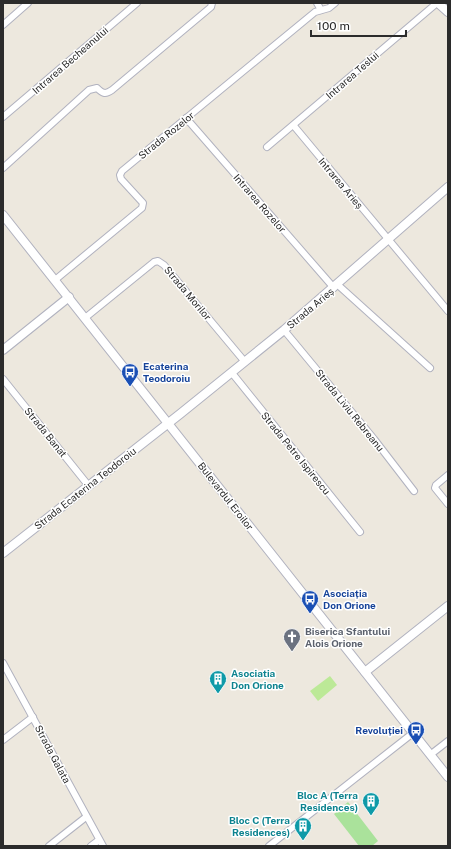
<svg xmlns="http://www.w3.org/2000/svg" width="451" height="849" viewBox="0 0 451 849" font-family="'Public Sans',sans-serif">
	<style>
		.green { fill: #aae29b }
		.pitch { fill: #bce997 }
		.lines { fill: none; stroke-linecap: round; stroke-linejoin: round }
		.street-casing { stroke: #b1b2bf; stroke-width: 8 }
		.secondary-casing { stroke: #b1b2bf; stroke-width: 10 }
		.street { stroke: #fff; stroke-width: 6 }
		.secondary { stroke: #fff; stroke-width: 8 }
		.labels { text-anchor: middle; stroke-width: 3; stroke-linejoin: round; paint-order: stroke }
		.street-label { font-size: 10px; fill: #2b2b2b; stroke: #fff }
		.transit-label { font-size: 10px; font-weight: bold; fill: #164399; stroke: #fff; text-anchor: start }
		.worship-label { font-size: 10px; font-weight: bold; fill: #5b616d; stroke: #fff; text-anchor: start }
		.culture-label { font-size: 10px; font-weight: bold; fill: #0d838f; stroke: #fff; text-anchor: end }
	</style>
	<rect width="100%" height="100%" fill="#ede8de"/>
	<!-- green -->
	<polygon class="green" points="348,802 378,841 372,846 359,846 334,814"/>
	<!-- pitch -->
	<polygon class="pitch" points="330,676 337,685 318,701 310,691"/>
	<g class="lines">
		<!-- street casing -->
		<g class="street-casing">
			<g id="street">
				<polyline points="317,3 321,10"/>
				<polyline points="3,25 28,3"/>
				<polyline points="3,117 137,3"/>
				<polyline points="186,118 334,288"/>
				<polyline points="294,126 448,311"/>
				<polyline points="267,147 437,3"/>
				<path d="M 3,168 L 89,90 L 97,88 C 102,93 105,95 112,90 L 211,7 L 212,3"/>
				<polyline points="55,280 142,208 143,203 121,179 120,175 122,171 315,12 329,8 335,3"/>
				<polyline points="338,285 430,368"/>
				<polyline points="85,318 154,262 158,261 164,265 245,362"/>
				<polyline points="284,330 374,439 414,491"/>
				<polyline points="232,373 360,532"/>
				<polyline points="3,379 88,485"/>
				<polyline points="448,475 436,485 435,488 448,504"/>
				<polyline points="3,663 103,846"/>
				<polyline points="3,740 33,717"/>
				<polyline points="430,755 448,741"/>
				<polyline points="49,846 86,817"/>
				<polyline points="91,846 99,840"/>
				<polyline points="269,846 413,733"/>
			</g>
		</g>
		<!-- secondary casing -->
		<g class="secondary-casing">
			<g id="secondary">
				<polyline points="438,3 448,12"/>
				<polyline points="3,215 448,777"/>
				<polyline points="3,350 69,297"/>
				<polyline points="3,553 180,414 284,330 448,187"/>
				<polyline points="365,672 448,606"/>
			</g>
		</g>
		<!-- street -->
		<use href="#street" class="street"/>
		<!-- secondary -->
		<use href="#secondary" class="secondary"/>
	</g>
	<!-- icons -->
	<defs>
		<g id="bus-pin" transform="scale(0.9)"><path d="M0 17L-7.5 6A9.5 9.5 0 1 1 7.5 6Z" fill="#1a4fb4" stroke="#fff"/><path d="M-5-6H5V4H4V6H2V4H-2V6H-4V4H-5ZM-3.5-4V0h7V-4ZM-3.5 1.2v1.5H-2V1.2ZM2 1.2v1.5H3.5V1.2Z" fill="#fff"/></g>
		<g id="church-pin" transform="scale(0.9)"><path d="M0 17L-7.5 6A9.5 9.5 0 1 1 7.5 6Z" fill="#6b7280" stroke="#fff"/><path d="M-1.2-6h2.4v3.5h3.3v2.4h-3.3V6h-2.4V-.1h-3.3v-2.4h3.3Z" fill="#fff"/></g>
		<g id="building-pin" transform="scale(0.9)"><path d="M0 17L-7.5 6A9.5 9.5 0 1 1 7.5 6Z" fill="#0f9aa8" stroke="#fff"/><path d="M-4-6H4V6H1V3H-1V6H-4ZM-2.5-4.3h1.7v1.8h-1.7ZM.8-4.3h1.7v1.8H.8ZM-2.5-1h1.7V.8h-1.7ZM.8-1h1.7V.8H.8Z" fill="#fff"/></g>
	</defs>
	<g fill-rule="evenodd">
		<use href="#bus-pin" x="130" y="372"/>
		<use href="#bus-pin" x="310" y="599"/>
		<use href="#church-pin" x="292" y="637"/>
		<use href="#building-pin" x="218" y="679"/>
		<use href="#bus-pin" x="416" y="730"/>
		<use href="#building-pin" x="371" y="801"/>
		<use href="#building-pin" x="303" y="826"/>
	</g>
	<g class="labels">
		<!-- street labels -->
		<g class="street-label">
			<text transform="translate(70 60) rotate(-41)" y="4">Intrarea Becheanului</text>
			<text transform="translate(352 75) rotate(-41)" y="4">Intrarea Teslui</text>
			<text transform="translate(166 135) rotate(-39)" y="4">Strada Rozelor</text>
			<text transform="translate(341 183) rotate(50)" y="4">Intrarea Arieș</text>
			<text transform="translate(260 203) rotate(49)" y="4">Intrarea Rozelor</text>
			<text transform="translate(188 293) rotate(50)" y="4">Strada Morilor</text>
			<text transform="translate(310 308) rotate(-40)" y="4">Strada Arieș</text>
			<text transform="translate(350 410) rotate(51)" y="4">Strada Liviu Rebreanu</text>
			<text transform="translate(46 432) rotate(51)" y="4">Strada Banat</text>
			<text transform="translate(296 453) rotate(51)" y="4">Strada Petre Ispirescu</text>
			<text transform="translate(85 488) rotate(-38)" y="4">Strada Ecaterina Teodoroiu</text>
			<text transform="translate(226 496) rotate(52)" y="4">Bulevardul Eroilor</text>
			<text transform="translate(53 754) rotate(62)" y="4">Strada Galata</text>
		</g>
		<!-- transit labels -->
		<g class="transit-label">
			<text x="143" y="370">Ecaterina<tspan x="143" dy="12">Teodoroiu</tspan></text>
			<text x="323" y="597">Asociația<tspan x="323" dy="12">Don Orione</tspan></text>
			<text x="403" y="734" text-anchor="end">Revoluției</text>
		</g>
		<!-- worship labels -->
		<g class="worship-label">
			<text x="305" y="635">Biserica Sfantului<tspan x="305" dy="12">Alois Orione</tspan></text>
		</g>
		<!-- culture labels -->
		<g class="culture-label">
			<text x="231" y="677" text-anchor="start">Asociatia<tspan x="231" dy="12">Don Orione</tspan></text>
			<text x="358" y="799">Bloc A (Terra<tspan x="358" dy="12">Residences)</tspan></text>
			<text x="290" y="824">Bloc C (Terra<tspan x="290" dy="12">Residences)</tspan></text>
		</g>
	</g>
	<!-- border -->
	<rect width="451" height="849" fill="none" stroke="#2b2b2b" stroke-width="8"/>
	<!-- scale -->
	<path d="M311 30v6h95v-6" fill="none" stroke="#2b2b2b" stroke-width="2"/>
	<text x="317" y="30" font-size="12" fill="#2b2b2b" stroke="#ffffff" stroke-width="3" paint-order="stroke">100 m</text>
</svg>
